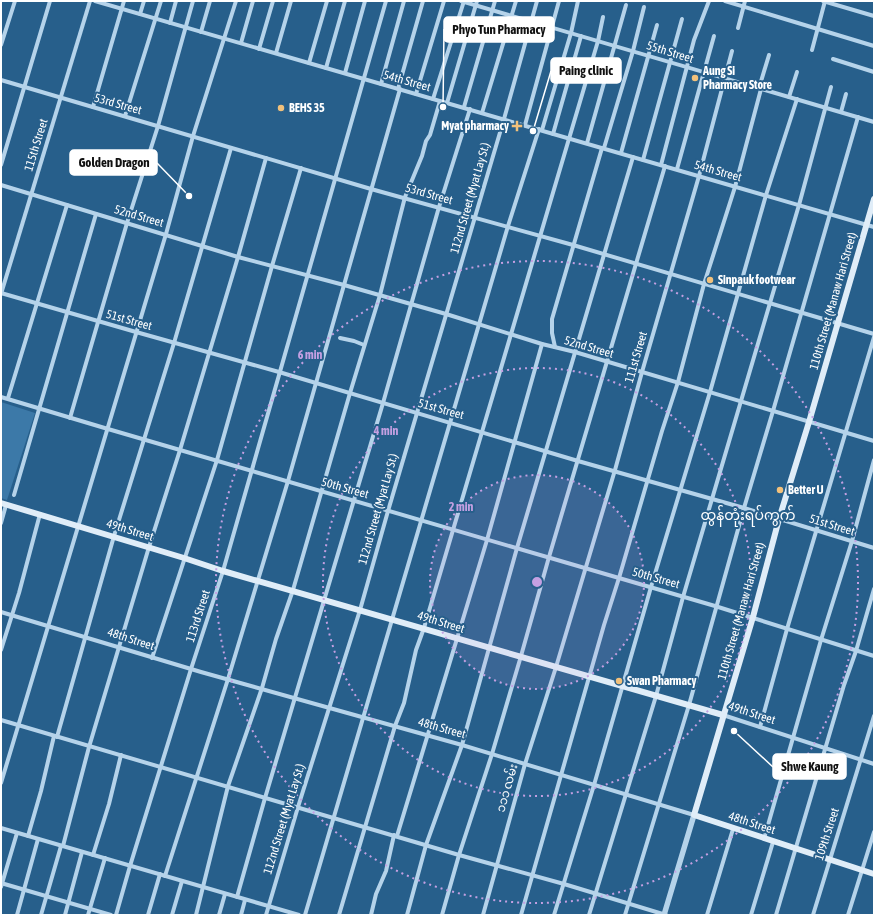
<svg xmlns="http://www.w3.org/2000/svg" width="875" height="916" viewBox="0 0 875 916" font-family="'Asap Condensed','Noto Sans Myanmar',sans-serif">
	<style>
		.green { fill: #3c79a8 }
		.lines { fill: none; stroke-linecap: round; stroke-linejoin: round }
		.minor { stroke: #b5d3ea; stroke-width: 4 }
		.tertiary { stroke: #b5d3ea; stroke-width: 5.5 }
		.secondary { stroke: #e0edf8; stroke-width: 6 }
		.ring { fill: none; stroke: #c4a0e2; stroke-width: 2; stroke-dasharray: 2 4 }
		.poi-dot { fill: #f2c17b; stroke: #275f8b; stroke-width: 1.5 }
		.labels { text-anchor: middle; stroke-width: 4; stroke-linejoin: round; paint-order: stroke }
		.street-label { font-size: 12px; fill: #fff; stroke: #275f8b }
		.poi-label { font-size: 12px; font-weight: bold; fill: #fff; stroke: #275f8b; text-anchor: start }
		.quarter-label { font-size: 14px; fill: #fff; stroke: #275f8b }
		.centre { fill: #c4a0e2; stroke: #275f8b; stroke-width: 2 }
		.ring-label { font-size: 12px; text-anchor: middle; font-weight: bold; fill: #c4a0e2; stroke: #275f8b; stroke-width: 4; stroke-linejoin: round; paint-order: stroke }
		.leader { fill: none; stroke: #fff; stroke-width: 1.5 }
		.callout-dot { fill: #fff; stroke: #275f8b; stroke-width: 1.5 }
		.callout { fill: #fff; stroke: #fff; stroke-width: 1.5 }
		.callout-label { font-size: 13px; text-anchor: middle; font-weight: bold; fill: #111 }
	</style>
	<rect width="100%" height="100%" fill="#275f8b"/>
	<!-- green -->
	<polygon class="green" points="1,402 35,413 7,500 1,498"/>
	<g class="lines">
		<!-- minor -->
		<g class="minor">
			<polyline points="95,1 874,227"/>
			<polyline points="461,1 874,122"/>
			<polyline points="725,1 874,46"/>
			<polyline points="823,1 874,16"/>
			<polyline points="140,14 144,1"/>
			<polyline points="170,23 176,1"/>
			<polyline points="738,28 745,1"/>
			<polyline points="201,32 210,1"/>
			<polyline points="241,43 253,1"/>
			<polyline points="1,45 15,1"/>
			<polyline points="259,49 273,1"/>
			<polyline points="812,50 825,1"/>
			<polyline points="276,53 291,1"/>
			<polyline points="833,59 874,72"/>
			<polyline points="309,63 327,1"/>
			<polyline points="326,68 345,1"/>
			<polyline points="345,73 365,1"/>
			<polyline points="1,80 371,189 573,245 874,334"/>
			<polyline points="381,84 404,1"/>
			<polyline points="759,88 769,55"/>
			<polyline points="416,94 444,1"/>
			<polyline points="789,97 797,72"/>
			<polyline points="433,99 464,1"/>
			<polyline points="447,103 477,1"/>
			<polyline points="93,107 124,1"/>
			<polyline points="464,107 495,1"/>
			<polyline points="841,112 846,94"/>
			<polyline points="482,113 516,1"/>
			<polyline points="125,116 161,1"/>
			<polyline points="525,125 559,1"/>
			<polyline points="542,130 571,33 578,1"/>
			<polyline points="553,134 581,36"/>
			<polyline points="587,143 626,5"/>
			<polyline points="604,148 633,51 644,7"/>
			<polyline points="621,153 657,25"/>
			<polyline points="643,160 682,19"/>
			<polyline points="1,165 50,1"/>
			<polyline points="661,165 694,40 709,1"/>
			<polyline points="677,169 714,36"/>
			<polyline points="1,185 238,257 344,285 446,314 542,344 575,352 874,441"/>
			<polyline points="1,293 136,332 279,372 578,461 744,508 874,548"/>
			<polyline points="1,294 90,1"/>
			<polyline points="340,338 354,341 364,345"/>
			<polyline points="555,347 552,333 552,319 602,148"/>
			<polyline points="1,397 108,429 715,606 874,656"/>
			<polyline points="8,398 67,205"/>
			<polyline points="70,418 127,223 158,126 193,1"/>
			<polyline points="14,495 96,214"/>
			<polyline points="1,523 6,505"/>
			<polyline points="1,612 201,672 462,745 694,815"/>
			<polyline points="1,650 19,593 40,514"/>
			<polyline points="152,658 217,460 272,266 301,168"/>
			<polyline points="723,715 874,764"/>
			<polyline points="1,720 459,855 564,884 666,915"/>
			<polyline points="760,727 787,629 874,337"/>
			<polyline points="57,737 114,536 174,343 231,148"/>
			<polyline points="1,783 166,234 193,136 236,1"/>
			<polyline points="1,828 299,915"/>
			<polyline points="28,836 41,791 54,736"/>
			<polyline points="397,836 487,540 542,344"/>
			<polyline points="764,839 821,640 852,541 874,460"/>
			<polyline points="63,846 89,747 149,547 180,450 238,257 266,158"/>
			<polyline points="93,855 109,804 121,755"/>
			<polyline points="165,876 228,679 288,481 400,89 398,89 423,1"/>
			<polyline points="1,883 111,915"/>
			<polyline points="1,887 17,833"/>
			<polyline points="237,897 265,798 383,403 439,207 470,109"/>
			<polyline points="17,915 38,839"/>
			<polyline points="41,915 61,846"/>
			<polyline points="65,915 82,852"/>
			<polyline points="88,915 105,858"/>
			<polyline points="116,915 130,866 191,669 223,571 386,1"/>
			<polyline points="148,915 160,874"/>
			<polyline points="172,915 182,881"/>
			<polyline points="196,915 228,786 262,688 276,639 293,590 350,393 380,295 405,197 422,156 426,141 430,135 440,101"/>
			<polyline points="219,915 225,894"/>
			<polyline points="241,915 245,900"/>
			<polyline points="266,915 298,807 360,610 388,511 504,119 537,1"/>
			<polyline points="305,915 508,226 539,129"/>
			<polyline points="339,915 395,726 404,703 416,650 424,628 482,432 598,41 603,17"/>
			<polyline points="371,915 376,894 386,871 394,835"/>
			<polyline points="407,915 426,845 462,745 517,548 633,157"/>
			<polyline points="442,915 459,855 492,754 521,656 549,557 665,166"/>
			<polyline points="483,915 525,764 556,667 615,470 642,372 699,176 732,51"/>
			<polyline points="521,915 604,625 619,578 662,431 678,382 704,284 735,187 761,89"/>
			<polyline points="554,915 594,785 651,587 710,392 766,195 797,99"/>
			<polyline points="589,915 656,696 683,597 799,205 831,87"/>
			<polyline points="625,915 689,705 744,508 773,411 858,117"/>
			<polyline points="707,915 733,829"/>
			<polyline points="751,915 773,842"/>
			<polyline points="776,915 844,685 856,651 874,589"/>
			<polyline points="813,915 874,716"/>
			<polyline points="848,915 874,832"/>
		</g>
		<!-- tertiary -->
		<polyline class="tertiary" points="664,915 694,815"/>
		<!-- secondary -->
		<g class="secondary">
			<polyline points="874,199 809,422 779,519 753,617 694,815 874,874"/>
			<polyline points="1,503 184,558 223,571 723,715"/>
		</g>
	</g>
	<!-- distance rings -->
	<circle cx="537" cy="582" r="107" fill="#c4a0e2" fill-opacity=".12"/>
	<g class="ring">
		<circle cx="537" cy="582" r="107"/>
		<circle cx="537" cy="582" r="214"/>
		<circle cx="537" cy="582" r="321"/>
	</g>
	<!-- markers -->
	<g class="poi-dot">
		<circle cx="695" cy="78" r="4"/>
		<circle cx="281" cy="108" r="4"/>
		<path d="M515 120h4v4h4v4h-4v4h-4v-4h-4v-4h4z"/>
		<circle cx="710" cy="280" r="4"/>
		<circle cx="780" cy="490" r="4"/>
		<circle cx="619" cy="681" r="4"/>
	</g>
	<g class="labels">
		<!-- street labels -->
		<g class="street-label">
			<text transform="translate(670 52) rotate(17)" y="4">55th Street</text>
			<text transform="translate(407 81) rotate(16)" y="4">54th Street</text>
			<text transform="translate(118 104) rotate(16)" y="4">53rd Street</text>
			<text transform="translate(36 145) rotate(-73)" y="4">115th Street</text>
			<text transform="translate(718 171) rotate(16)" y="4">54th Street</text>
			<text transform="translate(429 194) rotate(16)" y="4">53rd Street</text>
			<text transform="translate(470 198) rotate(-74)" y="4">112nd Street (Myat Lay St.)</text>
			<text transform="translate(139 216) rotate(16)" y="4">52nd Street</text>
			<text transform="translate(833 301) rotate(-74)" y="4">110th Street (Manaw Hari Street)</text>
			<text transform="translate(129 320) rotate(16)" y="4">51st Street</text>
			<text transform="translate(589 347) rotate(16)" y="4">52nd Street</text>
			<text transform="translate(636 357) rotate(-74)" y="4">111st Street</text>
			<text transform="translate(441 409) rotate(16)" y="4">51st Street</text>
			<text transform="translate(345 488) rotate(16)" y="4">50th Street</text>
			<text transform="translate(378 509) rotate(-74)" y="4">112nd Street (Myat Lay St.)</text>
			<text transform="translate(832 525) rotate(17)" y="4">51st Street</text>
			<text transform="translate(130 530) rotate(17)" y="4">49th Street</text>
			<text transform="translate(656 578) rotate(16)" y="4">50th Street</text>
			<text transform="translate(741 611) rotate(-74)" y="4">110th Street (Manaw Hari Street)</text>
			<text transform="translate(198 616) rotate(-72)" y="4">113rd Street</text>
			<text transform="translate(441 622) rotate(17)" y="4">49th Street</text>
			<text transform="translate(131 639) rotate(18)" y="4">48th Street</text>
			<text transform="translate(752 713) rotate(18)" y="4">49th Street</text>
			<text transform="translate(442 728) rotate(16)" y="4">48th Street</text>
			<text transform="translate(507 788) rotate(-74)" y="4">၁၁၁ လမ်း</text>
			<text transform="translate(284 819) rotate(-73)" y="4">112nd Street (Myat Lay St.)</text>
			<text transform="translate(752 823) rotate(18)" y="4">48th Street</text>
			<text transform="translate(827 834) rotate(-72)" y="4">109th Street</text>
		</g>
		<!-- poi labels -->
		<g class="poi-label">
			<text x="703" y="75">Aung Si<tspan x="703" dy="14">Pharmacy Store</tspan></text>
			<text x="289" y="112">BEHS 35</text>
			<text x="509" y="130" text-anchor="end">Myat pharmacy</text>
			<text x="718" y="284">Sinpauk footwear</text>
			<text x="788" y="494">Better U</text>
			<text x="627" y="685">Swan Pharmacy</text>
		</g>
		<!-- quarter labels -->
		<g class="quarter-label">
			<text x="748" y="520">ထွန်တုံးရပ်ကွက်</text>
		</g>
	</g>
	<circle cx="537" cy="582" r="6" class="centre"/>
	<g class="ring-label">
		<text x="310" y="359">6 min</text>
		<text x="386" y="435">4 min</text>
		<text x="461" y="511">2 min</text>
	</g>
	<!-- callouts -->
	<path class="leader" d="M443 107L444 29M533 131L551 71M189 196L157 163M734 731L773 767"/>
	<g class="callout-dot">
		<circle cx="443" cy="107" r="4"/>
		<circle cx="533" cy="131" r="4"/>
		<circle cx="189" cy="196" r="4"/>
		<circle cx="734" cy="731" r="4"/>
	</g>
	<g class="callout">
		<rect x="444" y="17" width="110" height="25" rx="4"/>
		<rect x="551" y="58" width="70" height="25" rx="4"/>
		<rect x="70" y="150" width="87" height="25" rx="4"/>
		<rect x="773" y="754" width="73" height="25" rx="4"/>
	</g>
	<g class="callout-label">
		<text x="499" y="34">Phyo Tun Pharmacy</text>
		<text x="586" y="75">Paing clinic</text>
		<text x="114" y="167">Golden Dragon</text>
		<text x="810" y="771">Shwe Kaung</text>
	</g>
	<!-- border -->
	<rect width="875" height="916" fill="none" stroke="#ffffff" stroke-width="4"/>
</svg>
